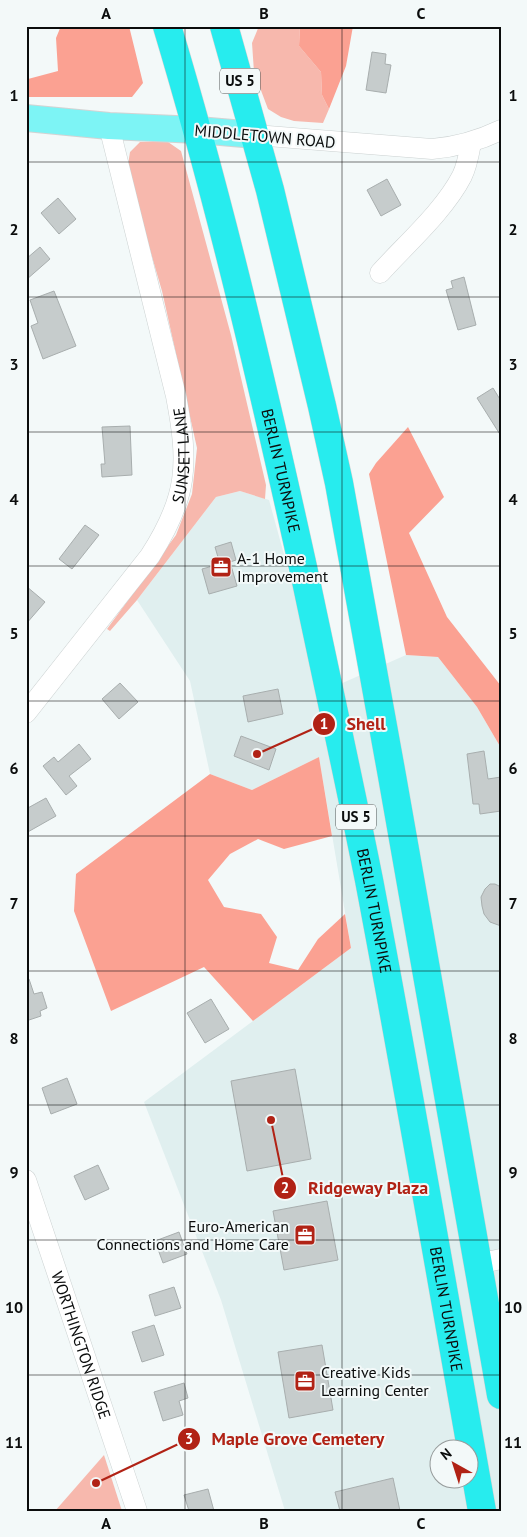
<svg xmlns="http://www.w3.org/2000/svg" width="527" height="1537" viewBox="0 0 527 1537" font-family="'PT Sans',sans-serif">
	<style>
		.built { fill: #e0efef; fill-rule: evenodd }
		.green { fill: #f7b8ad }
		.forest { fill: #fba192 }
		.building { fill: #c6cccc; stroke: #a8aeae }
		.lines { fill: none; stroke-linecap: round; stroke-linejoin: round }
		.minor-casing { stroke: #cbd1d1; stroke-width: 21 }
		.major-casing { stroke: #d3d3d3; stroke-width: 28 }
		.highway-casing { stroke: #d3d3d3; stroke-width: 29 }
		.minor { stroke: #fff; stroke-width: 20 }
		.major { stroke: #7df4f5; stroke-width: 26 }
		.highway { stroke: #27ecee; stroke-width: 28 }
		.grid { fill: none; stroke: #0b0d0d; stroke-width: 1; stroke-opacity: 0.55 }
		.labels { text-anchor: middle; stroke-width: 4; stroke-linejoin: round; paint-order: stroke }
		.shield { fill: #f3f9f9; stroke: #515454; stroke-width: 1 }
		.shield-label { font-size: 15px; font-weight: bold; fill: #0b0d0d }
		.street-label { font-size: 16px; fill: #0b0d0d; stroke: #f3f9f9 }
		.poi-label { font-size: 16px; fill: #0b0d0d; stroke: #f3f9f9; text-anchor: start }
		.leader { fill: none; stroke: #b12215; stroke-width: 2 }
		.callout-dot { fill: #b12215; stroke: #f3f9f9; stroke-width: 2 }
		.mark-label { font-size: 15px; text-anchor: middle; font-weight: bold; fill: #fff }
		.callout-label { font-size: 18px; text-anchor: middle; font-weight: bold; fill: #b12215; stroke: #f3f9f9; stroke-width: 4; stroke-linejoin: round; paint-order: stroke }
		.neatline { fill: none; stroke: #0b0d0d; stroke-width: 2 }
		.grid-label { font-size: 16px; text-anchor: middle; font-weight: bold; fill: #0b0d0d }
	</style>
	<rect width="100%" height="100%" fill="#f3f9f9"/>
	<!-- built -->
	<path class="built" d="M 240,491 L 269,500 L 322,692 L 406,655 L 438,657 L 477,707 L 501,748 L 501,1511 L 285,1511 L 221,1300 L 144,1102 L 351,948 L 319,757 L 252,790 L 210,774 L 190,681 L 137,600 L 216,497 ZM 440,1450 L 470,1450 L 470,1480 L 440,1480 Z"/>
	<!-- green -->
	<g class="green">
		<polygon points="259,26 300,26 299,46 321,72 322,95 329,109 323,123 294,121 281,117 268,109 254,72 252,43"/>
		<polygon points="140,142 168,142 181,151 231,335 266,485 265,499 240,491 216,497 137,600 110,631 107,629 176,535 192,494 197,448 162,291 127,171 130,152"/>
		<polygon points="104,1455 122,1511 55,1511"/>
	</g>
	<!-- forest -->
	<g class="forest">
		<polygon points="61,26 129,26 143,83 132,97 29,97 28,79 58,71 56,38"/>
		<polygon points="300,26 353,26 346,66 329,109 322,95 321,72 299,46"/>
		<polygon points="408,427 444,497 409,533 447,617 501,686 501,748 477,707 438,657 406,655 369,474 376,463"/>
		<polygon points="319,757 332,836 284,849 258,839 230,854 208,880 224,907 261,914 277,937 269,963 298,970 318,939 345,914 351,948 253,1021 204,967 111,1011 74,911 76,874 210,774 252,790"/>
	</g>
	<!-- building -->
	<g class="building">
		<polygon points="372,52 386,54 385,64 391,65 386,93 366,90"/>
		<polygon points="387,179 401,205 381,216 367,190"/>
		<polygon points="58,198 76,219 59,234 41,213"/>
		<polygon points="40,247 50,259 26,280 26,259"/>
		<polygon points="464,277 476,325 458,330 446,290 453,288 451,281"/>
		<polygon points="54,291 76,346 43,359 31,326 38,323 30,300"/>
		<polygon points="493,388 501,401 501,436 477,398"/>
		<polygon points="130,426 132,475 102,477 101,464 105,464 102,427"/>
		<polygon points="85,525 99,535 72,569 59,559"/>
		<polygon points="231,542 236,560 230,562 237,586 209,594 202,569 220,564 215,547"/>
		<polygon points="26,586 45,602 26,624"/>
		<polygon points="120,683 138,702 119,719 102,699"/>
		<polygon points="278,689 283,714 248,722 243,696"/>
		<polygon points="241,736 276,749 269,770 234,756"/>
		<polygon points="79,744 91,759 69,776 77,786 66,795 43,766 54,757 58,762"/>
		<polygon points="484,751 488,779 501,777 501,811 480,814 479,804 473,804 467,754"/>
		<polygon points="46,798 56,816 26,833 26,809"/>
		<polygon points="490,884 495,884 501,887 501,926 490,922 484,914 482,906 481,897 485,889"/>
		<polygon points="26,979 29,979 34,994 42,992 47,1008 40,1011 41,1016 26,1021"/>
		<polygon points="211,999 229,1029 205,1043 187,1013"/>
		<polygon points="295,1069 311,1159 247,1171 231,1081"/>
		<polygon points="67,1078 77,1104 51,1114 42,1088"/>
		<polygon points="98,1165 109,1189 85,1200 74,1176"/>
		<polygon points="327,1201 338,1260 284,1270 273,1211"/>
		<polygon points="179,1232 187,1254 163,1263 155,1241"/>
		<polygon points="174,1287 181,1308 155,1316 149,1295"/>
		<polygon points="154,1325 164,1355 142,1362 132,1332"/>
		<polygon points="322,1345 333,1410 289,1418 278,1352"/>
		<polygon points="184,1383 188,1398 179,1401 183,1415 163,1421 154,1392"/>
		<polygon points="393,1478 400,1511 340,1511 335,1492"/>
		<polygon points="208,1489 214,1511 189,1511 184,1495"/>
	</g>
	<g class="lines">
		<!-- minor casing -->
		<g class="minor-casing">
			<g id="minor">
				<path d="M 255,135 L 432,149 C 456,147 478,141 501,130"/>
				<path d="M 380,273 C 406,244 444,211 462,176 C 467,166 469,154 471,143"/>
				<path id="s1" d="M 26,713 L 150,556 C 188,497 189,464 176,396 L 109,126"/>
				<path id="s2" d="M 26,1180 L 137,1511"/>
				<polyline points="477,1264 501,1259"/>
			</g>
		</g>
		<!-- major casing -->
		<g class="major-casing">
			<polyline id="major" points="26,118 109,126 198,130 255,135"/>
		</g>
		<!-- highway casing -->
		<g class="highway-casing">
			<g id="highway">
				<path id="s3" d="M 167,26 C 222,209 265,395 306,581 C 327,681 349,780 369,880 C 409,1090 445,1300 482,1511"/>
				<polyline points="224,26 270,190 322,406 339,483 392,776 501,1395"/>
			</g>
		</g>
		<!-- minor -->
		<use href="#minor" class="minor"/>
		<!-- major -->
		<use href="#major" class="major"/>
		<!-- highway -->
		<use href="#highway" class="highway"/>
	</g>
	<!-- grid -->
	<path class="grid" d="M 185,26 L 185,1511M 342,26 L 342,1511M 26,162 L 501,162M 26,297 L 501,297M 26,432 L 501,432M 26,566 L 501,566M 26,701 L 501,701M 26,836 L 501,836M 26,971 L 501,971M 26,1105 L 501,1105M 26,1240 L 501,1240M 26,1375 L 501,1375"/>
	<!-- icons -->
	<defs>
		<g id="office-square" transform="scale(1.125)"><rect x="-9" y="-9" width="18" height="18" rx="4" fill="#b12215" stroke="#f3f9f9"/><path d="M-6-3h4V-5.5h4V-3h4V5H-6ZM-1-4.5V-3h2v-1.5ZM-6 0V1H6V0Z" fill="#fff"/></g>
	</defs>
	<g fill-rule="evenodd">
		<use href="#office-square" x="221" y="567"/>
		<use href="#office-square" x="305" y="1235"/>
		<use href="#office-square" x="305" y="1381"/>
	</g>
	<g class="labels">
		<!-- shield labels -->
		<g class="shield">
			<rect x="220" y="68.5" width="40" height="25" rx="4"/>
			<rect x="336" y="804.5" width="40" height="25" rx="4"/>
		</g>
		<g class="shield-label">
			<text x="240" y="86">US 5</text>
			<text x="356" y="822">US 5</text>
		</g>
		<!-- street labels -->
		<g class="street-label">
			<text transform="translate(265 136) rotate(5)" y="6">MIDDLETOWN ROAD</text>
			<text dy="6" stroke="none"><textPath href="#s1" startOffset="308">SUNSET LANE</textPath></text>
			<text dy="6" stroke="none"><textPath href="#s3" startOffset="459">BERLIN TURNPIKE</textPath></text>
			<text dy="6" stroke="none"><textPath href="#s3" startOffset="909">BERLIN TURNPIKE</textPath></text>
			<text dy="6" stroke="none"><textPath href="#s3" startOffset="1314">BERLIN TURNPIKE</textPath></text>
			<text dy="6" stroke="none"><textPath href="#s2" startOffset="174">WORTHINGTON RIDGE</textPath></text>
		</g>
		<!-- poi labels -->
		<g class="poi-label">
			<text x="237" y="564">A-1 Home<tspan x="237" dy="18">Improvement</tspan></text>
			<text x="289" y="1232" text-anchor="end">Euro-American<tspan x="289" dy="18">Connections and Home Care</tspan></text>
			<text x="321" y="1378">Creative Kids<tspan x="321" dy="18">Learning Center</tspan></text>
		</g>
	</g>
	<!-- callouts -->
	<path class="leader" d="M257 754L324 724M271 1120L285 1188M96 1483L189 1439"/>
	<g class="callout-dot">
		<circle cx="257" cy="754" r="5"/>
		<circle cx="271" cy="1120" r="5"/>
		<circle cx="96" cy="1483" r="5"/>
		<circle cx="324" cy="724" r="12"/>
		<circle cx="285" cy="1188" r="12"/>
		<circle cx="189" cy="1439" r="12"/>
	</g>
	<g class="mark-label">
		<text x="324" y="729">1</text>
		<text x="285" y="1193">2</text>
		<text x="189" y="1444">3</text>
	</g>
	<g class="callout-label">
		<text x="366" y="730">Shell</text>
		<text x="368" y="1194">Ridgeway Plaza</text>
		<text x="298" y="1445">Maple Grove Cemetery</text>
	</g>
	<!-- border -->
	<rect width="527" height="1537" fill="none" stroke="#f3f9f9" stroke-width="55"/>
	<!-- north arrow -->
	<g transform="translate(454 1464) rotate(321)"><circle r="24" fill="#f3f9f9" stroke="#969b9b"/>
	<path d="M0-4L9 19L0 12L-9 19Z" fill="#b12215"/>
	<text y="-8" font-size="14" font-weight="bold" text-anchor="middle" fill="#0b0d0d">N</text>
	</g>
	<rect x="28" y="28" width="472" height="1482" class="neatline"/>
	<g class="grid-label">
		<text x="106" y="19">A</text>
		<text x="264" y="19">B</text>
		<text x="421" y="19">C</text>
		<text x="14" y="101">1</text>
		<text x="513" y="101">1</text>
		<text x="14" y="235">2</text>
		<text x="513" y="235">2</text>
		<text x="14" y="370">3</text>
		<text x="513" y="370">3</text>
		<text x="14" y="505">4</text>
		<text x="513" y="505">4</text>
		<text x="14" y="639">5</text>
		<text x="513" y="639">5</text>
		<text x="14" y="774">6</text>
		<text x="513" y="774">6</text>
		<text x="14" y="909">7</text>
		<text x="513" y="909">7</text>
		<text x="14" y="1044">8</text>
		<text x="513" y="1044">8</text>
		<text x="14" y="1178">9</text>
		<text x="513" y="1178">9</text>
		<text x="14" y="1313">10</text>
		<text x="513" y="1313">10</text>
		<text x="14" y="1448">11</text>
		<text x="513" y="1448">11</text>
		<text x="106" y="1529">A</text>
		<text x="264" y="1529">B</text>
		<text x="421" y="1529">C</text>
	</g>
</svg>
